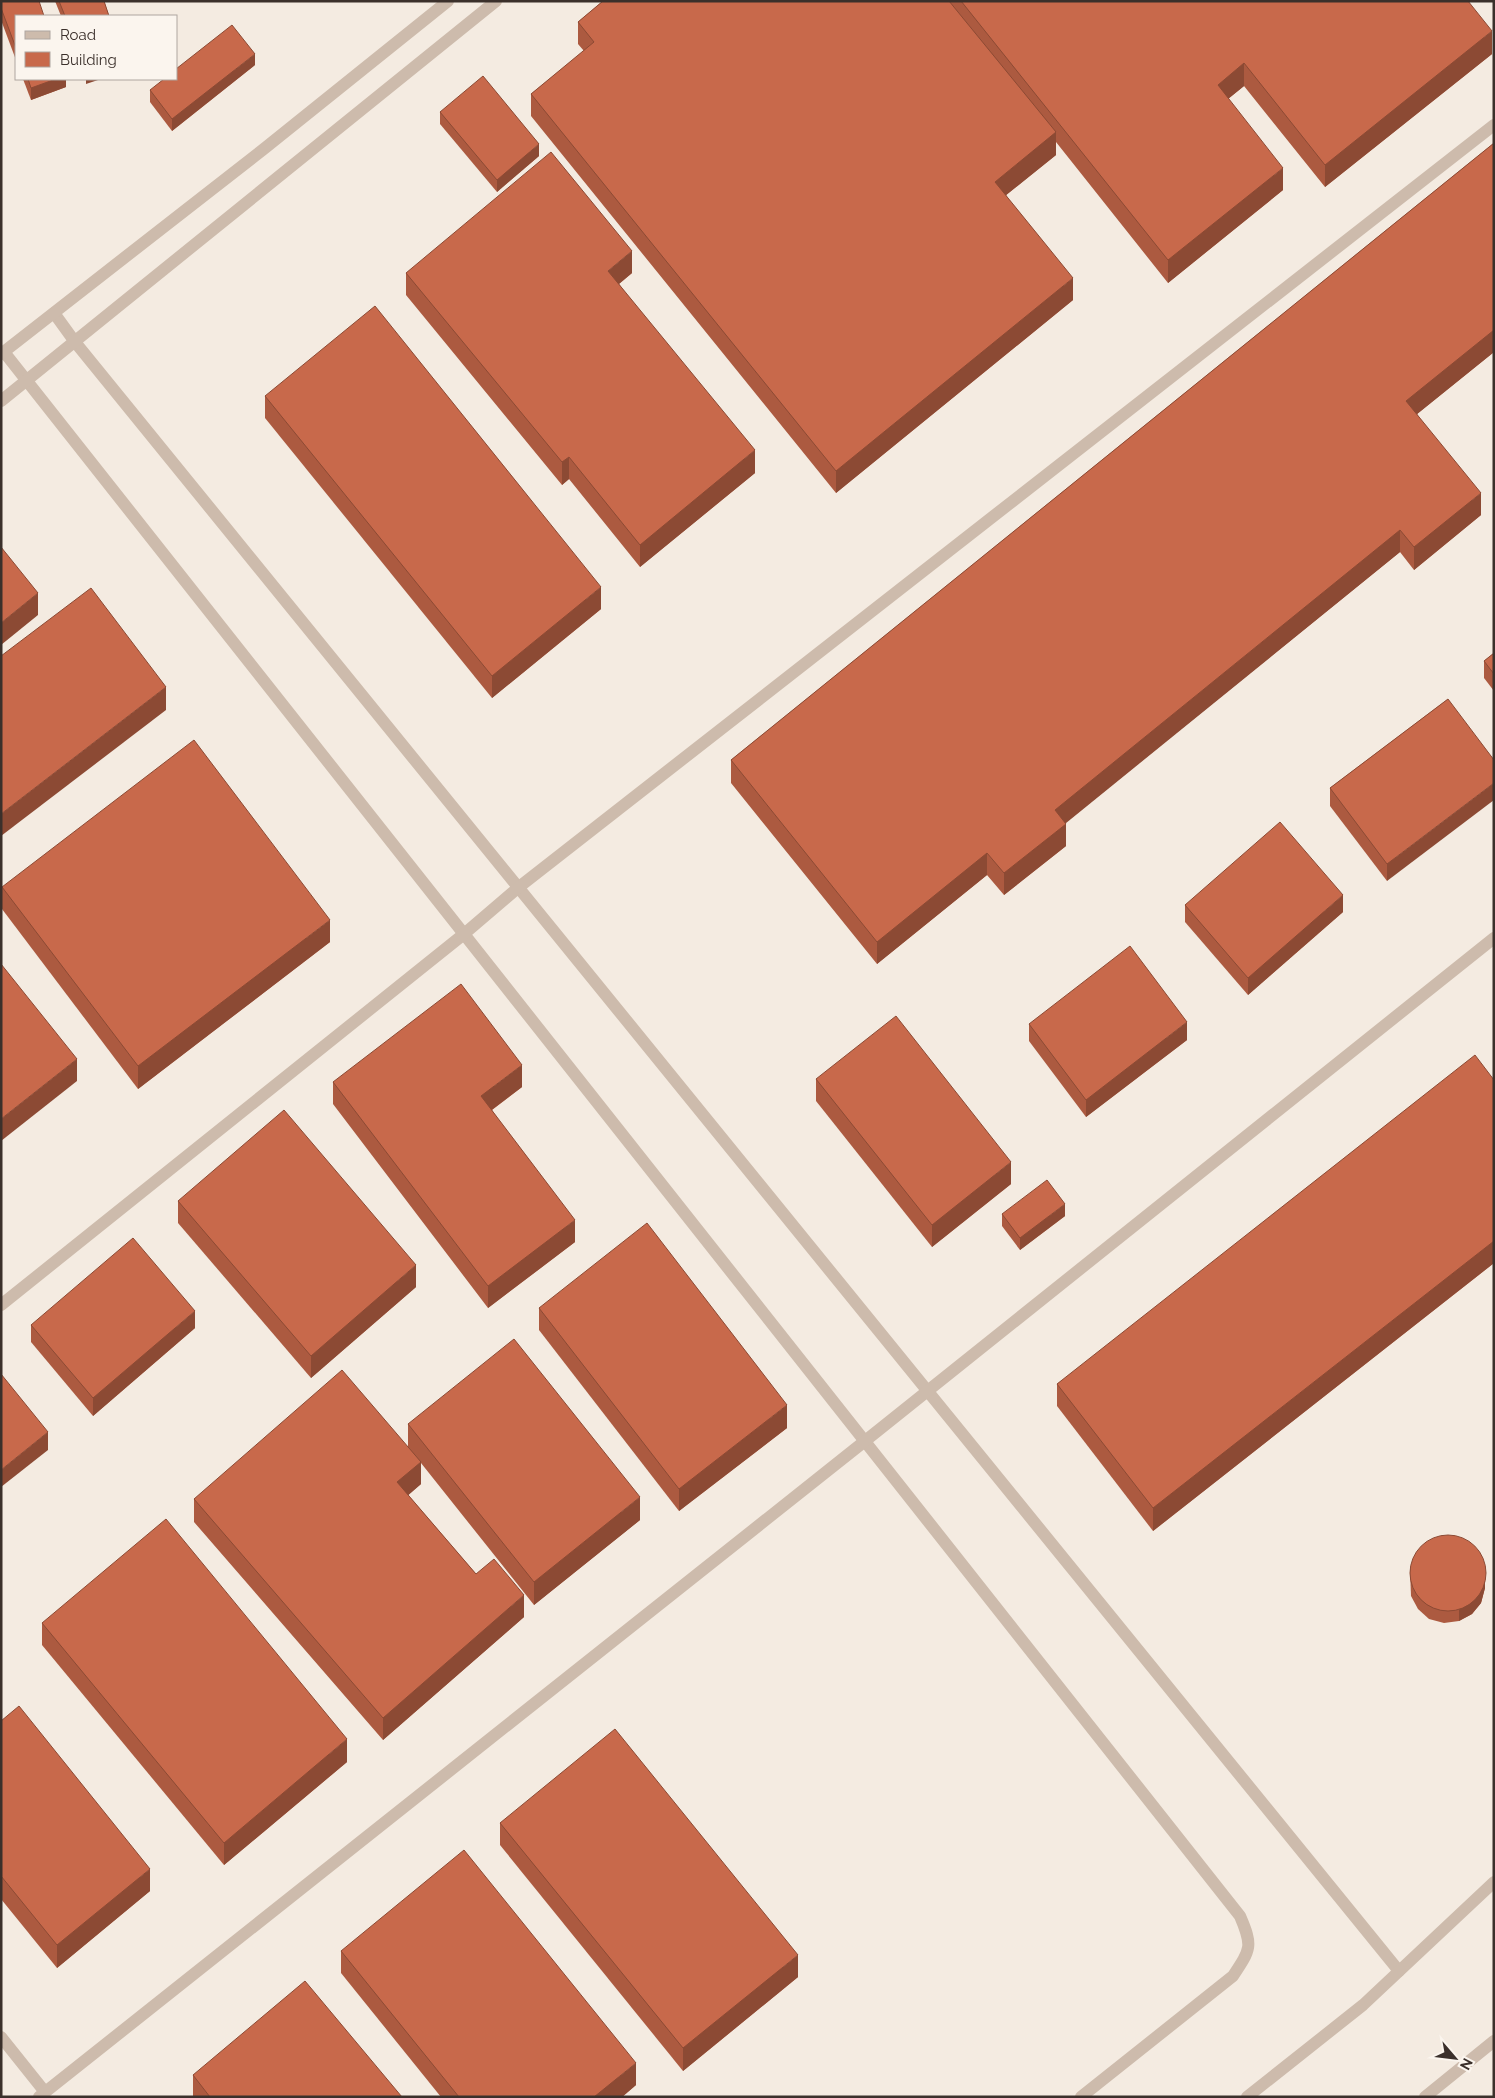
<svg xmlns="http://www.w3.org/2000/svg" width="1495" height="2098" viewBox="0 0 1495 2098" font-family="Raleway,sans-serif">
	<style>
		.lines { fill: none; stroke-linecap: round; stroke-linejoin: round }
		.street { stroke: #cdbbac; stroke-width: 12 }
		.wall { fill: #ac5a40 }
		.shaded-wall { fill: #8c4a34 }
		.building { fill: #c8694b; stroke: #8c4a34 }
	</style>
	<rect width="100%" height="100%" fill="#f4ebe1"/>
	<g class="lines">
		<!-- street -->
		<g class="street">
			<polyline points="54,313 75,342 1399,1971"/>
			<path d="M 4,352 L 1240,1916 C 1253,1946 1251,1949 1233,1976 L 1081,2097"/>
			<polyline points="1,354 265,148 448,1"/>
			<polyline points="1,401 496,1"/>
			<polyline points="1,1305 464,934 519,887 1494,125"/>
			<polyline points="1,2037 45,2092"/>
			<polyline points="39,2097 865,1441 1494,938"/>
			<polyline points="1247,2097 1363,2005 1494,1882"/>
			<polyline points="1425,2097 1494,2041"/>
		</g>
	</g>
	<!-- wall -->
	<g class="wall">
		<polygon points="1,1 16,16 16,60 1,20"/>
		<polygon points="55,1 104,1 109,16 61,16"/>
		<polygon points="603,1 1468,1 1492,54 1325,187 1244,86 1228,99 1283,190 1168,283 1056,142 1056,155 1006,195 1073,300 836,493 531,116 531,94 584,51 578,44 578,22"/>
		<polygon points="255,65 172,131 150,102 150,90"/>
		<polygon points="23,79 66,79 66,87 31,100"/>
		<polygon points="440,112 539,156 497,192 440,124"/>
		<polygon points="1494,143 1494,352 1417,414 1481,515 1414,570 1400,552 1065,823 1066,846 1004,895 987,875 877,964 731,783 731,760"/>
		<polygon points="406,273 632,273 619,284 755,473 640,567 569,479 562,485 406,295"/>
		<polygon points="265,396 601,609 492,698 265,418"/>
		<polygon points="1494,653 1494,691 1484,678 1484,661"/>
		<polygon points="1448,699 1387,881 1330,806 1330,788"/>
		<polygon points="2,887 330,942 138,1089 2,909"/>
		<polygon points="1185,905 1343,912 1248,995 1185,922"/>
		<polygon points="1029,1024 1187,1040 1086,1117 1029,1041"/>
		<polygon points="816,1079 1011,1184 932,1247 816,1101"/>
		<polygon points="1494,1080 1494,1263 1153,1531 1057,1406 1057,1384"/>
		<polygon points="333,1082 522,1087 492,1110 575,1242 488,1308 333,1104"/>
		<polygon points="178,1201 416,1287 311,1378 178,1223"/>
		<polygon points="1002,1214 1065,1216 1020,1250 1002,1226"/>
		<polygon points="539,1308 787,1428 679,1511 539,1330"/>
		<polygon points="31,1325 195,1328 93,1416 31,1342"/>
		<polygon points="408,1424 640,1520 534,1605 421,1463 421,1484 408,1495 476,1574 524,1617 383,1740 194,1522 194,1499 408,1446"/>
		<polygon points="1410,1569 1485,1588 1481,1603 1472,1614 1459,1621 1444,1623 1429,1619 1418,1609 1411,1596"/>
		<polygon points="42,1623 347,1762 224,1865 42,1645"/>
		<polygon points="1,1721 150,1891 57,1968 1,1899"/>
		<polygon points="500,1823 798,1977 683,2071 500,1845"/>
		<polygon points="341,1951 636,2085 622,2097 441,2097 341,1973"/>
		<polygon points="193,2075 402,2097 193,2097"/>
	</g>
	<!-- shaded-wall -->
	<g class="shaded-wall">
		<polygon points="1492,31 1492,54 1325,187 1325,165"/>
		<polygon points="255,54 255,65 172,131 172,119"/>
		<polygon points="1244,63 1244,86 1218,107 1218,85"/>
		<polygon points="56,79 66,79 66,87 31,100 31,88"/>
		<polygon points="86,79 101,79 86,84"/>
		<polygon points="1056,132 1056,155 995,204 995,182"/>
		<polygon points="539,144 539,156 497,192 497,180"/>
		<polygon points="1283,168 1283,190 1168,283 1168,260"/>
		<polygon points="632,251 632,273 608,293 608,271"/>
		<polygon points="1073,278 1073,300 836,493 836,471"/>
		<polygon points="1494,330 1494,352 1406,423 1406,401"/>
		<polygon points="755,450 755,473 640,567 640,545"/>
		<polygon points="569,457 569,479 562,485 562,462"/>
		<polygon points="1481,493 1481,515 1414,570 1414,547"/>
		<polygon points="1400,530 1400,552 1055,832 1055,810"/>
		<polygon points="601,587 601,609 492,698 492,676"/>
		<polygon points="38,593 38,615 1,645 1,623"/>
		<polygon points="166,687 166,710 1,836 1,814"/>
		<polygon points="1494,783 1494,800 1387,881 1387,864"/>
		<polygon points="1066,824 1066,846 1004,895 1004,873"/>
		<polygon points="987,853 987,875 877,964 877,942"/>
		<polygon points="1343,895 1343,912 1248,995 1248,978"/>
		<polygon points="330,920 330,942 138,1089 138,1066"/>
		<polygon points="1187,1022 1187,1040 1086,1117 1086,1100"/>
		<polygon points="77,1059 77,1081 1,1141 1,1119"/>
		<polygon points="522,1065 522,1087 481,1118 481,1096"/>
		<polygon points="1011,1162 1011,1184 932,1247 932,1225"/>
		<polygon points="1065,1204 1065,1216 1020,1250 1020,1238"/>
		<polygon points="575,1220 575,1242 488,1308 488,1286"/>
		<polygon points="1494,1241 1494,1263 1153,1531 1153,1508"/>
		<polygon points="416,1265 416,1287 311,1378 311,1356"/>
		<polygon points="195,1311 195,1328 93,1416 93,1398"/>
		<polygon points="787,1405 787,1428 679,1511 679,1489"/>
		<polygon points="48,1432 48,1450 1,1487 1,1470"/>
		<polygon points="421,1462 421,1484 397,1505 397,1482"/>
		<polygon points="640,1497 640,1520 534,1605 534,1582"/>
		<polygon points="1485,1577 1485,1588 1481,1603 1472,1614 1459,1621 1459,1610"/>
		<polygon points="524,1595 524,1617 383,1740 383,1718"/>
		<polygon points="347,1739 347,1762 224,1865 224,1843"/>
		<polygon points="150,1869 150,1891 57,1968 57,1945"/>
		<polygon points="798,1955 798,1977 683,2071 683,2048"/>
		<polygon points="636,2063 636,2085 622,2097 594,2097"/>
	</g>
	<!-- building -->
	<g class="building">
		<polygon points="1,1 39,1 44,16 16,16 16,48 1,8"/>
		<polygon points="59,1 104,1 109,16 65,16"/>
		<polygon points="603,1 949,1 1056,132 995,182 1073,278 836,471 531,94 594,42 578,22"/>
		<polygon points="961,1 1468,1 1492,31 1325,165 1244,63 1218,85 1283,168 1168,260"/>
		<polygon points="232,25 255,54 172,119 150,90 164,79 176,79 176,69"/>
		<polygon points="483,76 539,144 497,180 440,112"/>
		<polygon points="28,79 56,79 31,88"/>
		<polygon points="1494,143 1494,330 1406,401 1481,493 1414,547 1400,530 1055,810 1066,824 1004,873 987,853 877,942 731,760"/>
		<polygon points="551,152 632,251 608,271 755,450 640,545 569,457 562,462 406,273"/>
		<polygon points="375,306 601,587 492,676 265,396"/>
		<polygon points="1,547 38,593 1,623"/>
		<polygon points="91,588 166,687 1,814 1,656"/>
		<polygon points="1494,653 1494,674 1484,661"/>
		<polygon points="1448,699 1494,760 1494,783 1387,864 1330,788"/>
		<polygon points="194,740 330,920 138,1066 2,887"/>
		<polygon points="1280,822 1343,895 1248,978 1185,905"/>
		<polygon points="1130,946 1187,1022 1086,1100 1029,1024"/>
		<polygon points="1,964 77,1059 1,1119"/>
		<polygon points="461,984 522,1065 481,1096 575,1220 488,1286 333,1082"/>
		<polygon points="896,1016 1011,1162 932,1225 816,1079"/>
		<polygon points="1475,1055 1494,1080 1494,1241 1153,1508 1057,1384"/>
		<polygon points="284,1110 416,1265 311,1356 178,1201"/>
		<polygon points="1047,1180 1065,1204 1020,1238 1002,1214"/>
		<polygon points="647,1223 787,1405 679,1489 539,1308"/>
		<polygon points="133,1238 195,1311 93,1398 31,1325"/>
		<polygon points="514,1339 640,1497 534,1582 408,1424"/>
		<polygon points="342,1370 421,1462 397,1482 476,1574 494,1559 524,1595 383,1718 194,1499"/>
		<polygon points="1,1374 48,1432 1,1470"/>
		<polygon points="166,1519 347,1739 224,1843 42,1623"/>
		<circle cx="1448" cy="1573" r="38"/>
		<polygon points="19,1706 150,1869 57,1945 1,1876 1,1721"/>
		<polygon points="615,1729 798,1955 683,2048 500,1823"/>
		<polygon points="464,1850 636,2063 594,2097 459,2097 341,1951"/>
		<polygon points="305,1981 402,2097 210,2097 193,2075"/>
	</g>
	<!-- border -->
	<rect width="1495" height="2098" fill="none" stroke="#3b302b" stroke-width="5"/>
	<!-- legend -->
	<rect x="15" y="15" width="162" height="65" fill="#fbf5ee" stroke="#aea6a0"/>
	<rect x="25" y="31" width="25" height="8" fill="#cdbbac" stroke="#aea6a0"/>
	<text x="60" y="40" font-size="15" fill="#3b302b">Road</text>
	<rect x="25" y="52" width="25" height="15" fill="#c8694b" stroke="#aea6a0"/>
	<text x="60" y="65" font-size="15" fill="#3b302b">Building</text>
	<!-- north arrow -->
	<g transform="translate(1455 2058) rotate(118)" stroke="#fbf5ee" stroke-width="4" paint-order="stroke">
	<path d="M0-4L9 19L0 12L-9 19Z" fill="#3b302b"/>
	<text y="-8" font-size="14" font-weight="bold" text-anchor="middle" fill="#3b302b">N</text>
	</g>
</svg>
